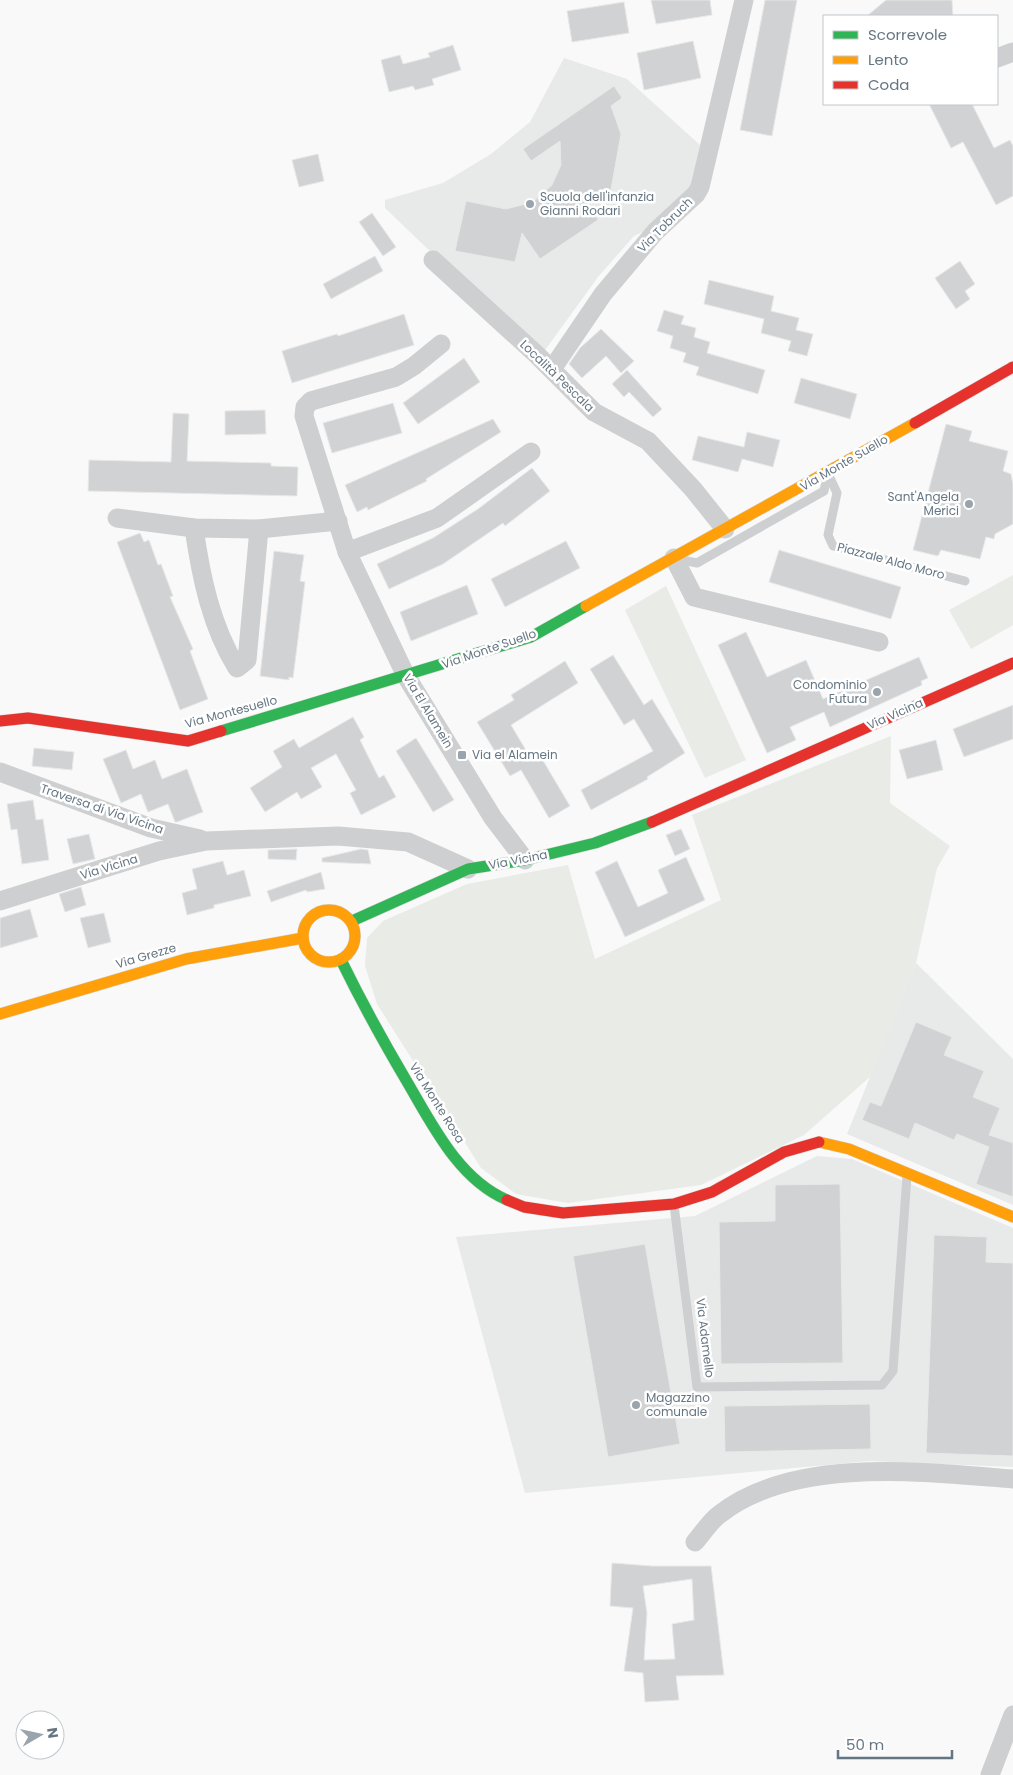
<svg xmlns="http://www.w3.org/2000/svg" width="1013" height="1775" viewBox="0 0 1013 1775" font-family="Poppins,sans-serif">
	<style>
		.built { fill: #e8e9e9 }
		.green { fill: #e8ebe6 }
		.building { fill: #d0d2d3; stroke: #e8e8e8; fill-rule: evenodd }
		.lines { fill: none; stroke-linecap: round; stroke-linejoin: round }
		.fast-casing { stroke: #d5d6d7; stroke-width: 12 }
		.slow-casing { stroke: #d5d6d7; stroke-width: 12 }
		.jam-casing { stroke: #d5d6d7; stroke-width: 12 }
		.lane { stroke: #cecfd0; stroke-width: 9 }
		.street { stroke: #cecfd0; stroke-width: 19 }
		.fast { stroke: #30b455; stroke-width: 11 }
		.slow { stroke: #ff9f0a; stroke-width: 11 }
		.jam { stroke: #e5322d; stroke-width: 11 }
		.poi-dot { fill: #99a4ac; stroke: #fff; stroke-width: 2 }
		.labels { text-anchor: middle; stroke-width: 5; stroke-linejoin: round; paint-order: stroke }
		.poi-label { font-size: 12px; fill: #657683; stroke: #fff; text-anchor: start }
		.street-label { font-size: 12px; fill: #657683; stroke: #fff }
	</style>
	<rect width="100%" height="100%" fill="#f9f9f9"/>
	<!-- built -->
	<g class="built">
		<polygon points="564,58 627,79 700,145 695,178 690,189 652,228 634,236 598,277 543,353 434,255 385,208 385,200 443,183 491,154 530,122"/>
		<polygon points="916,963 1013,1059 1013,1205 847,1134"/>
		<polygon points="817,1156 852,1159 1013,1228 1013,1467 869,1461 525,1493 456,1237 695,1216"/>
	</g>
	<!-- green -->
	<g class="green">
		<polygon points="1013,575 1013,625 971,649 949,610"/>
		<polygon points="666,586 746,760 705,778 625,610"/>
		<polygon points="891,736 890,803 950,846 937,868 916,963 871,1076 804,1135 701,1185 568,1203 516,1194 481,1168 377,1004 365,966 367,938 383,921 467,884 568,865 595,959 721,900 692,815"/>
	</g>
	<!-- building -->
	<g class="building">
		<polygon points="651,0 710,0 712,15 656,24"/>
		<polygon points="765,0 797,0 772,136 740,130"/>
		<polygon points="886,0 952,0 953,16 867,16"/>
		<polygon points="624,2 629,33 572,42 567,11"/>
		<polygon points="693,41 701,78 644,90 637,53"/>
		<polygon points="453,45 461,70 432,79 434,85 415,90 413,86 389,92 381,60 400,55 403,64 430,57 428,53"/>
		<polygon points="614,86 622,98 611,106 621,134 609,200 582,194 598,220 540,259 522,233 515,262 455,251 466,201 506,209 533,202 552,185 561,165 560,141 531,161 523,149"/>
		<polygon points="929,104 972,104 994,148 1010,140 1013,146 1013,196 996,205 963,142 951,148"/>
		<polygon points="318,154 324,181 299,187 292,160"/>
		<polygon points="372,213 396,247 383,256 359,222"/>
		<polygon points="375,256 383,271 331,299 323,284"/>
		<polygon points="960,261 975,284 965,291 970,299 956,309 935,278"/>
		<polygon points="709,280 774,296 771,311 799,318 796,330 813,334 807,356 788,351 791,341 761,333 764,319 704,304"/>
		<polygon points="664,310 684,316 681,324 696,328 694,337 710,342 707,353 765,370 758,394 696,375 699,367 683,362 686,353 670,348 673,336 657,331"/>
		<polygon points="404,314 414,345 292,383 282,351 337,334 338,336"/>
		<polygon points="601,329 634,361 621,373 606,356 582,378 569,364 580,348"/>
		<polygon points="464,358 480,382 418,424 403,403"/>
		<polygon points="627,370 662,409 653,417 629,392 624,397 612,384"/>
		<polygon points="801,378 857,394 850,419 794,403"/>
		<polygon points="393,403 402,433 332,453 323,423"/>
		<polygon points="265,410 266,434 225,435 225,411"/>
		<polygon points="173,413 189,414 187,461 271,463 271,466 298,467 297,496 88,491 89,460 171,462"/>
		<polygon points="493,419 501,432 426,479 427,481 368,510 367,507 357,512 345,485"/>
		<polygon points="946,424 972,431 969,441 1008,451 1003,471 1011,474 1013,484 1013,524 995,534 994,539 986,537 980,559 941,550 938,556 913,550"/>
		<polygon points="747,432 780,440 773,467 742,459 738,472 692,460 698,436 744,447"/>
		<polygon points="532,468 550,491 505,526 503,523 443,564 389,589 377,564 433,538 478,509"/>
		<polygon points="140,533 144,542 149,540 158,565 161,564 173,596 170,597 193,649 190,651 208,699 180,710 117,542"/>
		<polygon points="566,541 580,568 505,607 491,579"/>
		<polygon points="779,550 901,587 891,619 769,582"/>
		<polygon points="274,551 304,555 300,581 305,582 298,639 293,678 289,677 289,680 260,676"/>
		<polygon points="467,585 478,614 411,641 400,612"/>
		<polygon points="746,632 767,677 806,660 823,699 919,657 928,678 921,681 922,685 830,727 824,712 790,727 796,740 767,753 718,645"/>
		<polygon points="613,655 644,705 652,699 685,753 647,777 648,779 591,810 581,790 653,751 634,719 624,725 590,669"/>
		<polygon points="565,661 578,683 511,725 530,757 538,752 570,806 549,818 521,770 510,776 477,722 514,700 511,695"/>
		<polygon points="1013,705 1013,739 964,757 953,729"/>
		<polygon points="353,717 364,737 360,740 379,778 384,775 396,797 361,815 350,793 356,790 336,754 311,768 322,787 301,799 297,792 265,812 250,788 282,767 273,751 294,739 299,748"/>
		<polygon points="416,738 454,800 433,812 396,751"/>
		<polygon points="936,740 943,770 907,779 899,750"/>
		<polygon points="34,748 74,752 72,770 32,766"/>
		<polygon points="126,750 133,769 155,760 162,779 187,769 203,812 177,822 175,822 168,804 148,812 141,794 121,803 103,759"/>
		<polygon points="33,800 36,820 43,819 49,860 22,864 17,829 11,830 7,804"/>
		<polygon points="681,829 690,849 675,856 666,835"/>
		<polygon points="89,834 95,859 73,864 67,839"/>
		<polygon points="297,849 296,860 268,859 268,850"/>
		<polygon points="361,849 368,850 371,864 322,862 322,858"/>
		<polygon points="686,857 705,900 625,937 595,872 617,861 638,907 668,893 658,870"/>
		<polygon points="223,861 227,875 244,870 251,896 214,905 214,908 187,915 182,893 197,889 192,869"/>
		<polygon points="321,872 325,889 307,892 306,890 271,902 267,891"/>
		<polygon points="81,887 86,905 65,912 59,894"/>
		<polygon points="30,909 38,937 0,948 0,918"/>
		<polygon points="104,913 111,942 88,948 80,918"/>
		<polygon points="916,1022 952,1037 944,1055 984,1071 973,1097 1000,1108 989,1135 1013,1143 1013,1197 976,1184 989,1147 957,1134 954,1140 915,1123 909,1139 862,1120 870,1102 881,1106"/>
		<polygon points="840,1184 843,1363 721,1364 719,1222 775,1221 775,1185"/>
		<polygon points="934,1235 987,1237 986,1262 1013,1263 1013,1456 926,1453"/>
		<polygon points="645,1244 680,1444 608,1457 573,1256"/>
		<polygon points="870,1404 871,1449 725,1452 724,1406"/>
		<path d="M 612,1563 L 652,1566 L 711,1566 L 724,1675 L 676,1676 L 679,1700 L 645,1702 L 643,1673 L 624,1671 L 633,1608 L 610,1606 ZM 692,1579 L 694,1620 L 672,1624 L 675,1659 L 644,1660 L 647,1613 L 643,1586 Z"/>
	</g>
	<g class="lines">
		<!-- fast casing -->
		<g class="fast-casing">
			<g id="fast">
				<polyline points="221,731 531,637 586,606"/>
				<polyline points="352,921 468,869 525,860 595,843 652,822"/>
				<path d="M 341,960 C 361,1001 383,1041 406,1080 C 432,1124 458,1179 507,1200"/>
			</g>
		</g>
		<!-- slow casing -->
		<g class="slow-casing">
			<g id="slow">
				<polyline points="586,606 915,423"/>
				<circle cx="329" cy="936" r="26"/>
				<polyline points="0,1014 186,959 303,938"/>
				<polyline points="819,1142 849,1149 1013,1217"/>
			</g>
		</g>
		<!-- jam casing -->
		<g class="jam-casing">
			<g id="jam">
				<polyline points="915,423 1013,367"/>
				<polyline points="0,721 28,718 188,741 221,731"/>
				<polyline points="652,822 1013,663"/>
				<polyline points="507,1200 524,1207 563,1213 674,1204 712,1192 784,1152 819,1142"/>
			</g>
		</g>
		<!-- lane -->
		<g class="lane">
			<polyline points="829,476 837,493 828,535 833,546 965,581"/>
			<polyline points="682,560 697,563 824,491 826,481"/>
			<polyline points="674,1205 697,1387 882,1385 893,1371 907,1176"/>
		</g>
		<!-- street -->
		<g class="street">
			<polyline points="997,58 1013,52"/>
			<polyline points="433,260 536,354 594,412 648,441 693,489 725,529"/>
			<polyline points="441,344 414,366 396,377 311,401 305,407 304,416 347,552 406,676 493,818 525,860"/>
			<polyline points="552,369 603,294 655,232 696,194 700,187 744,0"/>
			<polyline points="117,518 194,528 259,529 338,521"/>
			<path d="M 194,528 C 201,577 211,626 237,668 L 247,660 L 259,529"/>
			<polyline points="347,552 437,518 531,452"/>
			<polyline points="674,558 694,597 879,642"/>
			<polyline points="0,772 151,828 200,839"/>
			<polyline points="0,901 159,851 206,841 338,836 408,842 468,869"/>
			<path d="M 695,1542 C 703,1533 710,1521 720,1514 C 794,1456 925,1472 1013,1479"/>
			<polyline points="990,1775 1013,1715"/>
		</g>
		<!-- fast -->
		<use href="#fast" class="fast"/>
		<!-- slow -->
		<use href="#slow" class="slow"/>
		<!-- jam -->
		<use href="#jam" class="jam"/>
	</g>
	<!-- markers -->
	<g class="poi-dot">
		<circle cx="530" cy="204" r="5"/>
		<circle cx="969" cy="504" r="5"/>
		<circle cx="877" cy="692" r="5"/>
		<rect x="457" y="750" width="10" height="10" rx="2.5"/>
		<circle cx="636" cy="1405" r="5"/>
	</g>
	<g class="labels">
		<!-- poi labels -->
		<g class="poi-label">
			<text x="540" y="201">Scuola dell'infanzia<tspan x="540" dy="14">Gianni Rodari</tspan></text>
			<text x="959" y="501" text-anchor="end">Sant'Angela<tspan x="959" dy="14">Merici</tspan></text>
			<text x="867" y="689" text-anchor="end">Condominio<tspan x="867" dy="14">Futura</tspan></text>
			<text x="472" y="759">Via el Alamein</text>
			<text x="646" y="1402">Magazzino<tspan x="646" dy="14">comunale</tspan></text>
		</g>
		<!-- street labels -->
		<g class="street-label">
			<text transform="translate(665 225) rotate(-45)" y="4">Via Tobruch</text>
			<text transform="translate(557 376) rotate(44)" y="4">Località Pescala</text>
			<text transform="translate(844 463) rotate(-30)" y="4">Via Monte Suello</text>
			<text transform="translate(891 561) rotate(15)" y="4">Piazzale Aldo Moro</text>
			<text transform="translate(489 649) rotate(-19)" y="4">Via Monte Suello</text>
			<text transform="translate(428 711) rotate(59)" y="4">Via El Alamein</text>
			<text transform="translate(231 712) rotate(-15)" y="4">Via Montesuello</text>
			<text transform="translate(895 714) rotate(-24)" y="4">Via Vicina</text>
			<text transform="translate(102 809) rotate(19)" y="4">Traversa di Via Vicina</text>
			<text transform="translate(518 860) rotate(-11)" y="4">Via Vicina</text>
			<text transform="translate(109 867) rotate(-17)" y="4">Via Vicina</text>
			<text transform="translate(146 956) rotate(-16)" y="4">Via Grezze</text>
			<text transform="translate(437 1103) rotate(58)" y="4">Via Monte Rosa</text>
			<text transform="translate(705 1338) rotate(83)" y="4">Via Adamello</text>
		</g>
	</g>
	<!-- legend -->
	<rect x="823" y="15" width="175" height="90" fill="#ffffff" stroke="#c1c8cd"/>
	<rect x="833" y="31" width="25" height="8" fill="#30b455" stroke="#c1c8cd"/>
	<text x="868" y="40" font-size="15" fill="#657683">Scorrevole</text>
	<rect x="833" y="56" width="25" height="8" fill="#ff9f0a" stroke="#c1c8cd"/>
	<text x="868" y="65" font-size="15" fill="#657683">Lento</text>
	<rect x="833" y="81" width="25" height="8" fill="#e5322d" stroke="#c1c8cd"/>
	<text x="868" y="90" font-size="15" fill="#657683">Coda</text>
	<!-- north arrow -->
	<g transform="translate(40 1735) rotate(81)"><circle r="24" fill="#ffffff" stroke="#c1c8cd"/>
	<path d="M0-4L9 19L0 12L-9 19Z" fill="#99a4ac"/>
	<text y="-8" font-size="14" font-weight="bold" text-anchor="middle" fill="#657683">N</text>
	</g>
	<!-- scale -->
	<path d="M838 1750v8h114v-8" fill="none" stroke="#657683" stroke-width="2.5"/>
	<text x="846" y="1750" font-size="15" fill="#657683" stroke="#ffffff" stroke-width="4" paint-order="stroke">50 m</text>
</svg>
